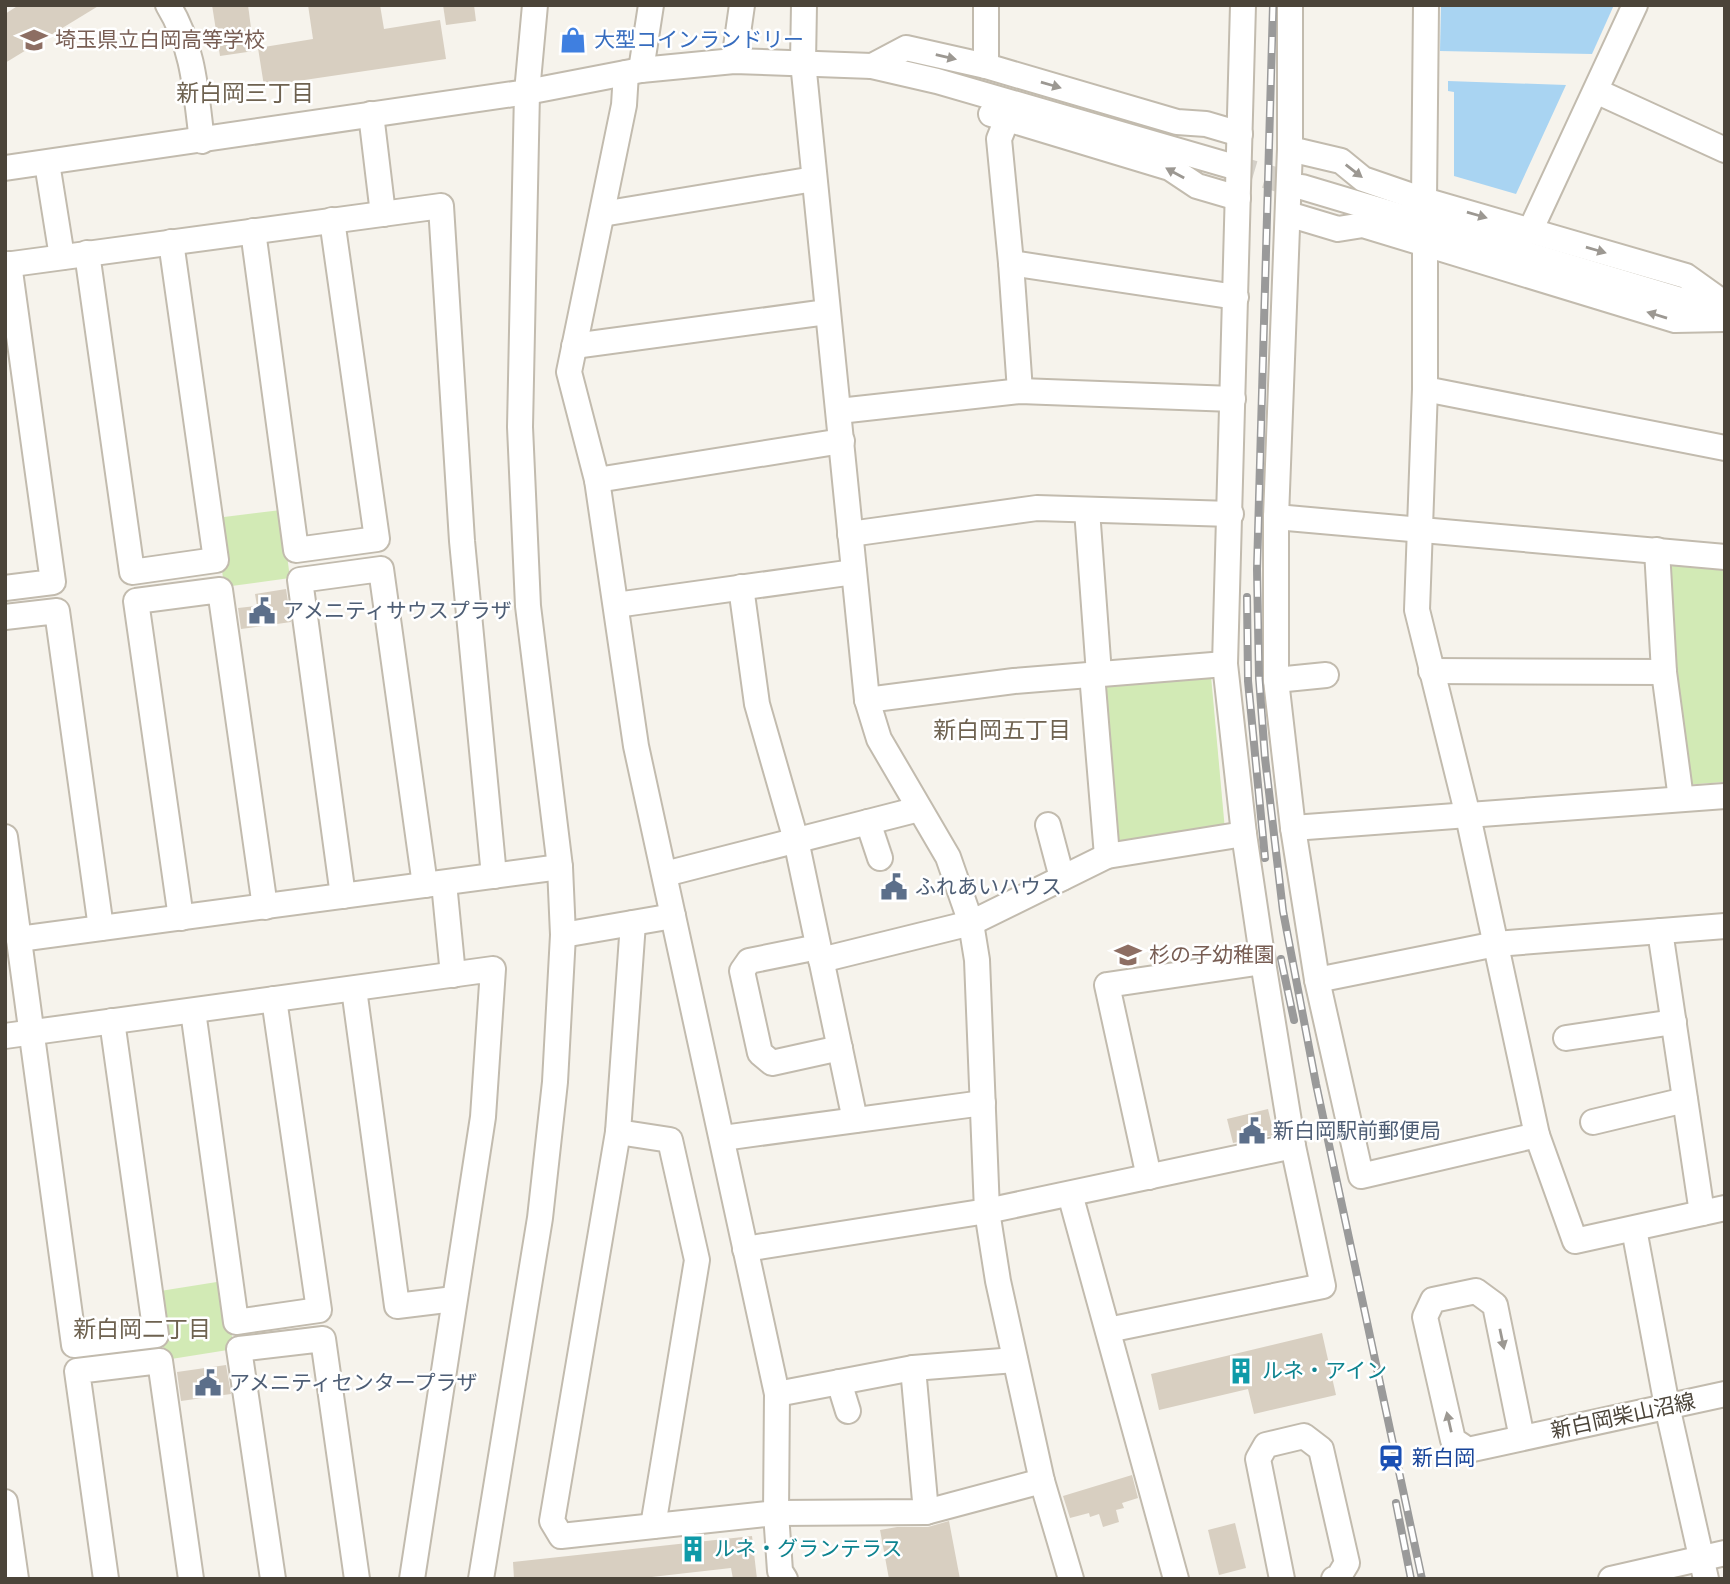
<svg xmlns="http://www.w3.org/2000/svg" width="1730" height="1584" viewBox="0 0 1730 1584" font-family="'Varela Round','Noto Sans JP',sans-serif">
	<style>
		.green { fill: #d2eab5 }
		.water { fill: #a9d4f2 }
		.building { fill: #d8cfc1 }
		.lines { fill: none; stroke-linecap: round; stroke-linejoin: round }
		.minor-tunnel { stroke: #d4d0c8; stroke-width: 24; stroke-dasharray: 24 12; stroke-linecap: butt }
		.minor-casing { stroke: #c2bbae; stroke-width: 28 }
		.minor { stroke: #fff; stroke-width: 24 }
		.rail-casing { stroke: #9a9a9a; stroke-width: 8 }
		.rail { stroke: #fff; stroke-width: 5; stroke-dasharray: 16; stroke-linecap: butt }
		.oneway { fill: #9c9892 }
		.labels { text-anchor: middle; stroke-width: 5; stroke-linejoin: round; paint-order: stroke }
		.education-label { font-size: 21px; fill: #785e54; stroke: #fff; text-anchor: start }
		.shop-label { font-size: 21px; fill: #366cbe; stroke: #fff; text-anchor: start }
		.service-label { font-size: 21px; fill: #4e5e75; stroke: #fff; text-anchor: start }
		.culture-label { font-size: 21px; fill: #0d838f; stroke: #fff; text-anchor: start }
		.street-label { font-size: 21px; fill: #4b4439; stroke: #fff }
		.transit-label { font-size: 21px; fill: #164399; stroke: #fff; text-anchor: start }
		.neighbourhood-label { font-size: 23px; fill: #6e6250; stroke: #fff }
	</style>
	<rect width="100%" height="100%" fill="#f6f3ec"/>
	<!-- green -->
	<g class="green">
		<polygon points="281,510 290,578 224,587 216,518"/>
		<polygon points="1670,560 1725,565 1725,782 1684,785"/>
		<polygon points="1211,676 1225,830 1114,846 1099,682"/>
		<polygon points="223,1281 234,1349 165,1360 154,1292"/>
	</g>
	<!-- water -->
	<g class="water">
		<polygon points="1441,5 1614,5 1592,54 1440,51"/>
		<polygon points="1448,81 1566,85 1516,194 1454,176 1454,92 1448,91"/>
	</g>
	<!-- building -->
	<g class="building">
		<polygon points="19,5 100,5 5,63 5,14"/>
		<polygon points="212,5 248,5 254,51 220,56"/>
		<polygon points="308,5 380,5 384,29 440,20 446,59 264,86 258,48 313,39"/>
		<polygon points="443,5 474,5 476,21 446,25"/>
		<polygon points="286,589 291,622 241,629 238,608 257,606 255,594"/>
		<polygon points="1268,1109 1274,1135 1233,1143 1227,1119"/>
		<polygon points="1322,1333 1336,1395 1254,1414 1248,1389 1159,1410 1151,1374"/>
		<polygon points="226,1365 231,1394 181,1401 177,1372"/>
		<polygon points="1132,1475 1138,1498 1122,1503 1124,1508 1116,1510 1119,1522 1103,1527 1099,1514 1090,1517 1089,1513 1070,1518 1063,1496"/>
		<polygon points="949,1521 960,1579 889,1579 880,1530 897,1527 928,1527"/>
		<polygon points="1235,1523 1246,1568 1219,1575 1208,1530"/>
		<polygon points="752,1536 757,1579 733,1579 731,1568 634,1579 514,1579 513,1562"/>
	</g>
	<g class="lines">
		<!-- minor-tunnel -->
		<polyline class="minor-tunnel" points="1231,166 1302,187"/>
		<!-- minor casing -->
		<g class="minor-casing">
			<g id="minor">
				<path d="M 168,5 C 194,47 196,94 202,141"/>
				<polyline points="804,5 803,62 867,700 879,739 948,857 971,923 977,960 987,1211 998,1281 1042,1481 1071,1579"/>
				<polyline points="1290,5 1290,149 1276,517 1276,680 1293,828 1317,980 1361,1176 1537,1135"/>
				<polyline points="734,61 742,5"/>
				<polyline points="872,66 906,48 986,66 1177,122 1206,124 1240,134"/>
				<polyline points="986,66 986,5"/>
				<polyline points="641,70 651,5"/>
				<polyline points="626,73 624,105 569,372 597,480 636,746 777,1394 776,1513 780,1571 785,1579"/>
				<polyline points="1596,91 1725,150"/>
				<polyline points="371,114 383,214"/>
				<polyline points="991,114 1170,168 1197,186 1238,198"/>
				<polyline points="1007,119 999,139 1011,263 1020,391"/>
				<polyline points="1290,149 1341,161 1363,179 1424,200 1686,276 1725,304"/>
				<polyline points="47,163 62,257"/>
				<polyline points="5,168 527,92 641,70 734,61 872,66 937,81 1231,166"/>
				<polyline points="1302,187 1721,312"/>
				<polyline points="1424,200 1426,5"/>
				<polyline points="602,214 814,179"/>
				<polyline points="1288,214 1338,229 1363,225 1675,320 1725,319"/>
				<polyline points="253,231 296,550 377,539 332,220"/>
				<polyline points="1530,231 1635,5"/>
				<polyline points="1425,244 1425,389 1417,610 1468,816 1537,1135 1575,1241 1725,1208"/>
				<polyline points="87,253 132,572 216,560 171,242"/>
				<polyline points="1011,263 1236,297"/>
				<polyline points="5,265 441,206 462,541 494,876"/>
				<polyline points="574,346 827,312"/>
				<polyline points="1425,389 1725,448"/>
				<polyline points="839,411 1020,391 1233,399"/>
				<polyline points="597,480 842,441"/>
				<polyline points="1087,510 1099,674"/>
				<polyline points="1276,517 1725,557"/>
				<polyline points="850,534 1037,508 1231,514"/>
				<polyline points="1657,550 1664,672 1681,799"/>
				<polyline points="741,587 757,704 796,840 855,1120"/>
				<polyline points="5,588 53,582 9,264"/>
				<polyline points="616,605 854,572"/>
				<polyline points="5,617 57,611 101,928"/>
				<polyline points="1431,671 1664,672"/>
				<polyline points="1092,674 1107,856"/>
				<polyline points="1276,680 1326,675"/>
				<polyline points="867,700 1014,681 1225,664"/>
				<polyline points="868,822 880,858"/>
				<polyline points="1048,825 1062,878"/>
				<polyline points="1293,828 1725,796"/>
				<polyline points="5,837 74,1345 156,1335 112,1021"/>
				<polyline points="665,874 919,809"/>
				<polyline points="444,883 453,975"/>
				<polyline points="343,896 300,580 381,569 425,885"/>
				<polyline points="181,918 136,601 220,590 265,907"/>
				<polyline points="633,923 618,1132 670,1140 697,1260 653,1526"/>
				<polyline points="1660,931 1702,1213"/>
				<polyline points="563,935 673,916"/>
				<polyline points="19,939 560,867"/>
				<polyline points="818,947 749,961 742,971 760,1053 772,1063 840,1048"/>
				<polyline points="821,960 971,923 1107,856 1244,834"/>
				<polyline points="1317,980 1496,944 1725,926"/>
				<polyline points="354,989 397,1306 454,1299"/>
				<polyline points="193,1011 236,1322 319,1310 274,999"/>
				<polyline points="5,1036 493,969 483,1117 412,1579"/>
				<polyline points="1566,1038 1674,1022"/>
				<polyline points="1593,1122 1685,1100"/>
				<polyline points="618,1132 552,1521 561,1536 776,1513 926,1512 1042,1481"/>
				<polyline points="723,1138 983,1103"/>
				<polyline points="1149,1177 1107,985 1263,962"/>
				<polyline points="1070,1194 1176,1579"/>
				<polyline points="1634,1229 1667,1406 1706,1579"/>
				<polyline points="745,1249 987,1211 1293,1146"/>
				<polyline points="1108,1330 1323,1286 1293,1146 1263,962 1244,834 1225,664 1243,5"/>
				<polyline points="913,1368 926,1512"/>
				<polyline points="839,1382 848,1411"/>
				<polyline points="777,1394 913,1368 1015,1360"/>
				<polyline points="1522,1438 1495,1305 1476,1291 1433,1300 1425,1317 1453,1440 1468,1450 1725,1394"/>
				<polyline points="5,1502 16,1579"/>
				<polyline points="106,1579 77,1371 160,1361 191,1579"/>
				<polyline points="273,1579 239,1349 323,1339 357,1579"/>
				<polyline points="481,1579 540,1218 555,1082 563,935 560,867 528,606 520,427 527,92 535,5"/>
				<polyline points="1282,1579 1258,1459 1266,1445 1304,1436 1321,1449 1347,1563 1338,1578 1334,1579"/>
				<polyline points="1611,1579 1725,1553"/>
			</g>
		</g>
		<!-- minor -->
		<use href="#minor" class="minor"/>
		<!-- rail casing -->
		<g class="rail-casing">
			<g id="rail">
				<polyline points="1273,5 1257,569 1259,678 1265,758 1283,911 1316,1084 1422,1579"/>
				<polyline points="1247,597 1248,681 1265,858"/>
				<polyline points="1281,959 1294,1020"/>
				<polyline points="1396,1503 1411,1579"/>
			</g>
		</g>
		<!-- rail -->
		<use href="#rail" class="rail"/>
	</g>
	<!-- one-way arrows -->
	<defs><path id="oneway-solid" d="M-6-.8H1V-3.2L6.5 0L1 3.2V.8H-6Z" transform="scale(1.75)"/></defs>
	<g class="oneway">
		<use href="#oneway-solid" transform="translate(946 57) rotate(13)"/>
		<use href="#oneway-solid" transform="translate(1051 85) rotate(16)"/>
		<use href="#oneway-solid" transform="translate(1354 171) rotate(38)"/>
		<use href="#oneway-solid" transform="translate(1175 173) rotate(-151)"/>
		<use href="#oneway-solid" transform="translate(1477 215) rotate(16)"/>
		<use href="#oneway-solid" transform="translate(1596 250) rotate(16)"/>
		<use href="#oneway-solid" transform="translate(1657 315) rotate(-163)"/>
		<use href="#oneway-solid" transform="translate(1502 1339) rotate(78)"/>
		<use href="#oneway-solid" transform="translate(1449 1422) rotate(-103)"/>
	</g>
	<!-- icons -->
	<defs>
		<g id="school-bare" transform="scale(2.1)"><path d="M0-5L7-2L0 1L-7-2ZM-4 1L0 2.5L4 1V4Q0 6-4 4Z" fill="#8d6e63" stroke="#fff" stroke-width="2.5" paint-order="stroke"/></g>
		<g id="shop-bare" transform="scale(2.1)"><path d="M-5-2.5h2.3a2.7 3.5 0 0 1 5.4 0H5L5.5 6h-11ZM-1.5-2.5h3a1.5 2.3 0 0 0-3 0Z" fill="#3f7fe0" stroke="#fff" stroke-width="2.5" paint-order="stroke"/></g>
		<g id="civic-bare" transform="scale(2.1)"><path d="M-.6-6.5H3V-4.5H.6V-3L4-1V1h2V6H-6V1h2V-1L-.6-3ZM-1.2 2.5V6h2.4V2.5Z" fill="#5c6f8a" stroke="#fff" stroke-width="2.5" paint-order="stroke"/></g>
		<g id="building-bare" transform="scale(2.1)"><path d="M-4-6H4V6H1V3H-1V6H-4ZM-2.5-4.3h1.7v1.8h-1.7ZM.8-4.3h1.7v1.8H.8ZM-2.5-1h1.7V.8h-1.7ZM.8-1h1.7V.8H.8Z" fill="#0f9aa8" stroke="#fff" stroke-width="2.5" paint-order="stroke"/></g>
		<g id="station-bare" transform="scale(2.1)"><path d="M-3-6H3Q5-6 5-4V2Q5 4 3 4L4.5 6H3L1.5 4h-3L-3 6H-4.5L-3 4Q-5 4-5 2V-4Q-5-6-3-6ZM-3.5-4v3h7v-3ZM-3.5 1v1.5H-2V1ZM2 1v1.5H3.5V1Z" fill="#1a4fb4" stroke="#fff" stroke-width="2.5" paint-order="stroke"/></g>
	</defs>
	<g fill-rule="evenodd">
		<use href="#school-bare" x="34" y="40"/>
		<use href="#shop-bare" x="573" y="40"/>
		<use href="#civic-bare" x="262" y="611"/>
		<use href="#civic-bare" x="894" y="887"/>
		<use href="#school-bare" x="1128" y="955"/>
		<use href="#civic-bare" x="1252" y="1131"/>
		<use href="#building-bare" x="1241" y="1371"/>
		<use href="#civic-bare" x="208" y="1383"/>
		<use href="#station-bare" x="1391" y="1458"/>
		<use href="#building-bare" x="693" y="1549"/>
	</g>
	<g class="labels">
		<!-- education labels -->
		<g class="education-label">
			<text x="55" y="47">埼玉県立白岡高等学校</text>
			<text x="1149" y="962">杉の子幼稚園</text>
		</g>
		<!-- shop labels -->
		<g class="shop-label">
			<text x="594" y="47">大型コインランドリー</text>
		</g>
		<!-- service labels -->
		<g class="service-label">
			<text x="283" y="618">アメニティサウスプラザ</text>
			<text x="915" y="894">ふれあいハウス</text>
			<text x="1273" y="1138">新白岡駅前郵便局</text>
			<text x="229" y="1390">アメニティセンタープラザ</text>
		</g>
		<!-- culture labels -->
		<g class="culture-label">
			<text x="1262" y="1378">ルネ・アイン</text>
			<text x="714" y="1556">ルネ・グランテラス</text>
		</g>
		<!-- street labels -->
		<g class="street-label">
			<text transform="translate(1623 1416) rotate(-12)" y="7">新白岡柴山沼線</text>
		</g>
		<!-- transit labels -->
		<g class="transit-label">
			<text x="1412" y="1465">新白岡</text>
		</g>
		<!-- neighbourhood labels -->
		<g class="neighbourhood-label">
			<text x="245" y="101">新白岡三丁目</text>
			<text x="1002" y="738">新白岡五丁目</text>
			<text x="142" y="1337">新白岡二丁目</text>
		</g>
	</g>
	<!-- border -->
	<rect width="1730" height="1584" fill="none" stroke="#4b4439" stroke-width="14"/>
</svg>
